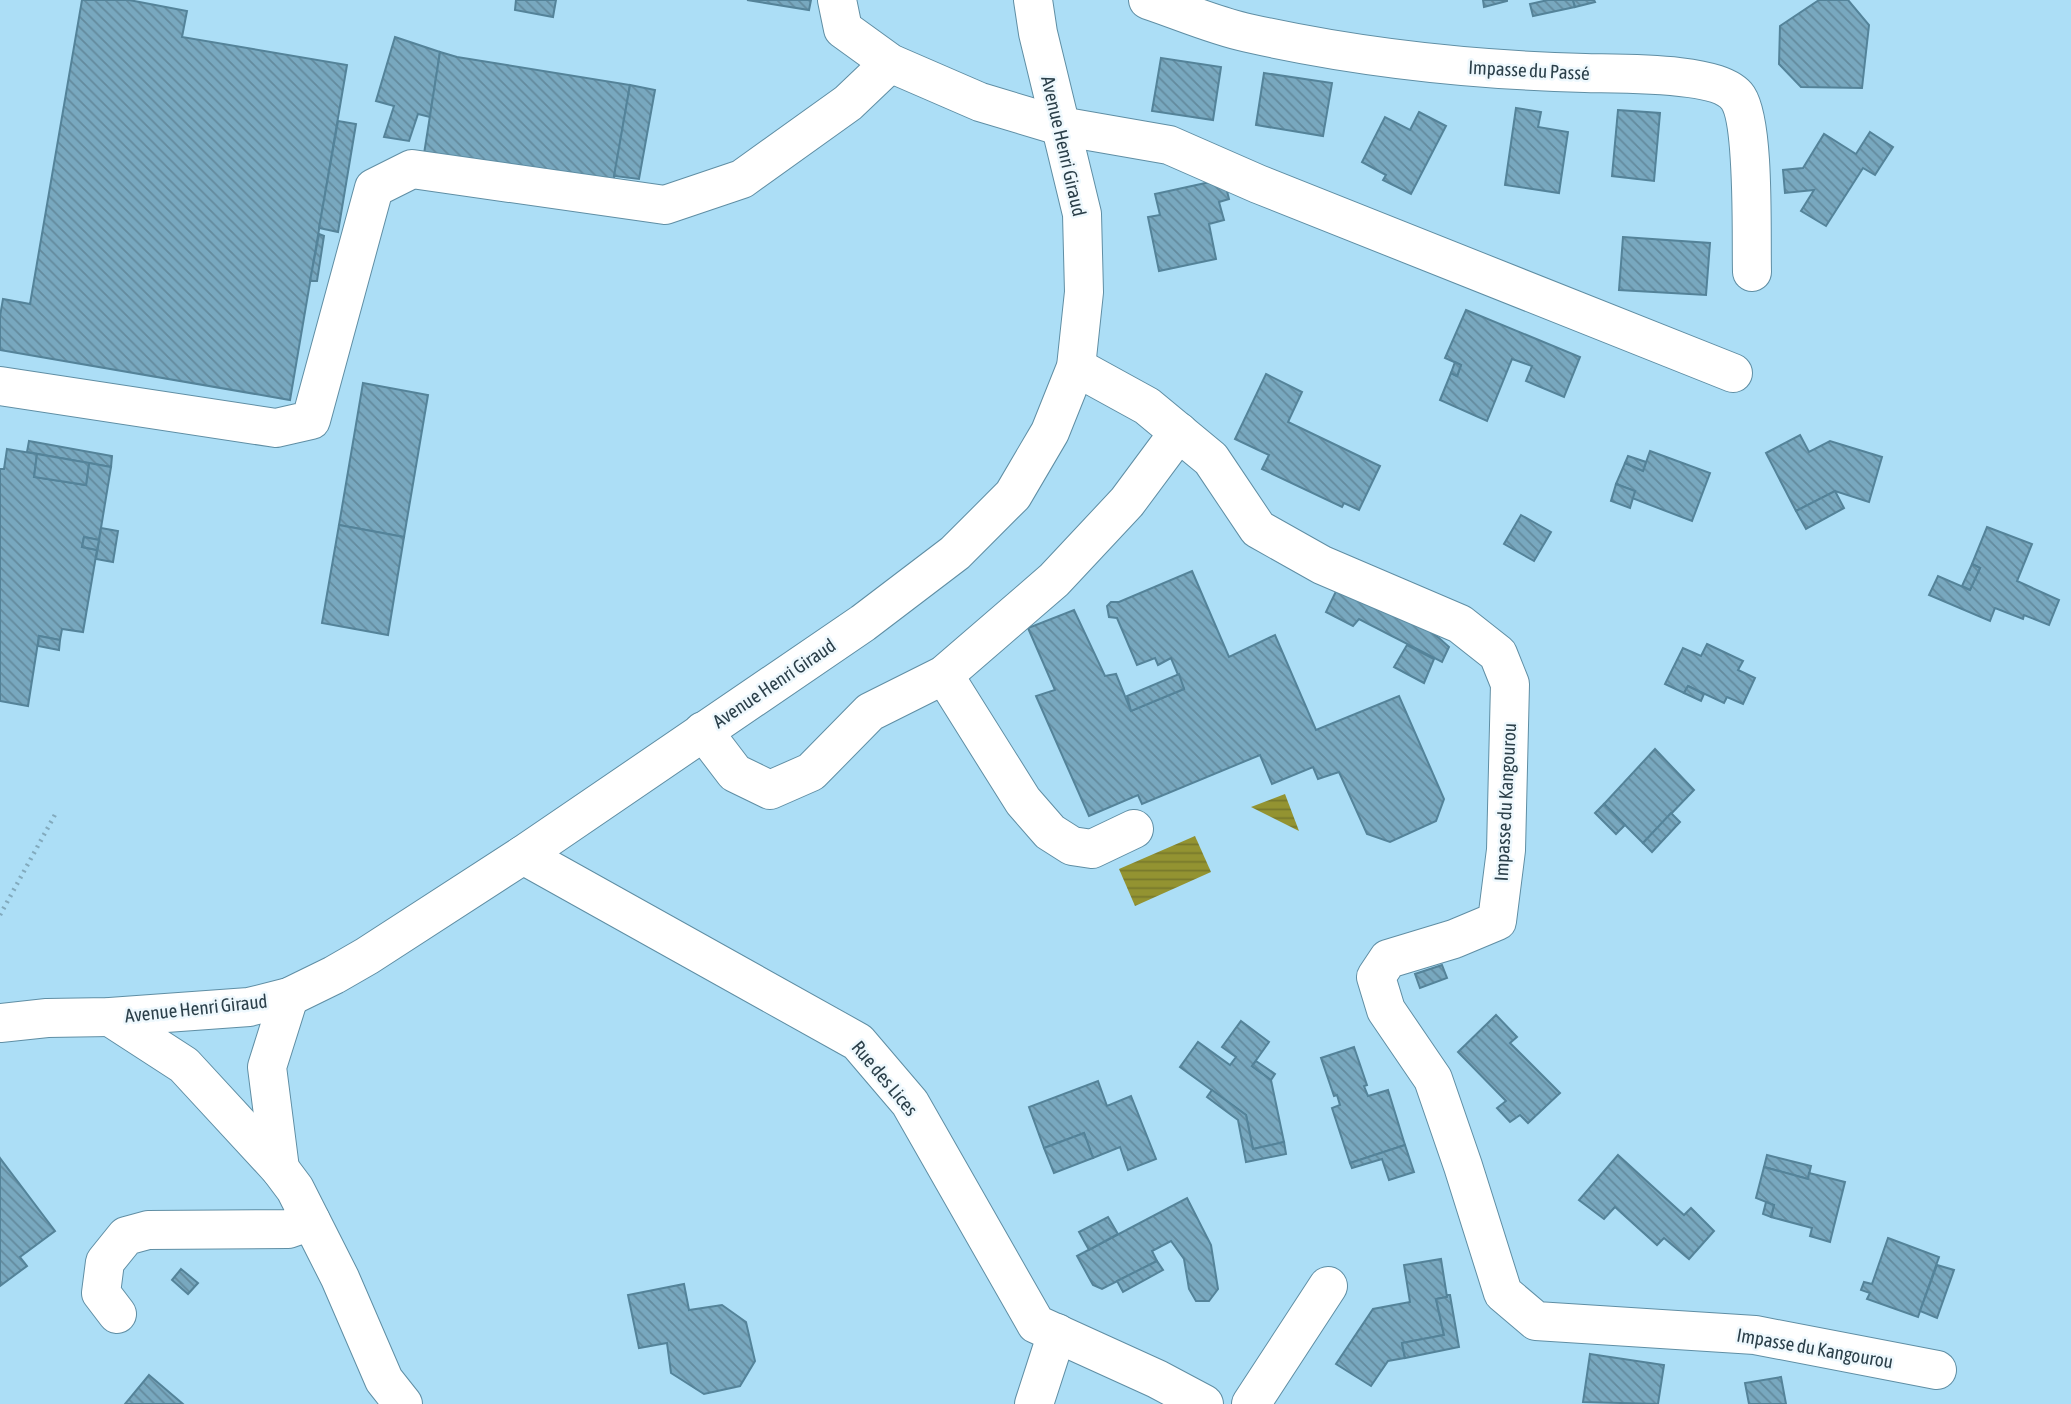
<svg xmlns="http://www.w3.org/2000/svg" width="2071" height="1404" viewBox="0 0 2071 1404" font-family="'Asap Condensed',sans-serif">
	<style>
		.water { fill: url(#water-rules) }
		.building { fill: url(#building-back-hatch); stroke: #548399; stroke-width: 2 }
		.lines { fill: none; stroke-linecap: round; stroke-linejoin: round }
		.minor-casing { stroke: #5f8ea4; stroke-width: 40 }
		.path { stroke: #82aabd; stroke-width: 4.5; stroke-dasharray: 2 5; stroke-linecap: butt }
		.minor { stroke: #fff; stroke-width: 38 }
		.labels { text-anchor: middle; stroke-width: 5; stroke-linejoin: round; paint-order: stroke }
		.street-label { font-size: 19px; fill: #2b3f49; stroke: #eef8fd }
	</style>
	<defs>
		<pattern id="water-rules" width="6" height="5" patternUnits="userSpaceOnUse" patternTransform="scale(1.75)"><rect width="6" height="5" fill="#939331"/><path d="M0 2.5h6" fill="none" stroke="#78792c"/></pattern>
		<pattern id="building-back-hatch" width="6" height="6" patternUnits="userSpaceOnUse" patternTransform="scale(1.75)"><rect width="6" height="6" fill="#78a8bf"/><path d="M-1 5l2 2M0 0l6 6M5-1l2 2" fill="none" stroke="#638a9d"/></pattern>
	</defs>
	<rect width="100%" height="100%" fill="#acdef6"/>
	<!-- water -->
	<g class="water">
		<polygon points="1285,794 1299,831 1251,807"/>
		<polygon points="1195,836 1211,872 1135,906 1119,869"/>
	</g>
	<!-- building -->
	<g class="building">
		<polygon points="82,0 129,0 187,11 182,37 347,65 290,400 0,350 0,316 3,299 30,304"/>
		<polygon points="516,0 556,0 553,17 515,10"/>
		<polygon points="747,0 811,0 809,10"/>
		<polygon points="1483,0 1507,0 1507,1 1484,7"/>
		<polygon points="1548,0 1573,0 1575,7 1533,16 1530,4"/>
		<polygon points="1573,0 1594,0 1595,2 1575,7"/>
		<polygon points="1819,0 1848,0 1869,25 1862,88 1801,87 1779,64 1780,26"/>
		<polygon points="395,37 440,52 430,117 418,114 409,141 384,137 394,106 376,101"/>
		<polygon points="440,52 457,57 630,85 613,184 424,154"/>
		<polygon points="1161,58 1221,67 1213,120 1152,111"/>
		<polygon points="1264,73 1332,83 1323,136 1256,125"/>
		<polygon points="630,85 655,90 639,179 614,176"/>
		<polygon points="1516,108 1541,112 1538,127 1568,132 1559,193 1505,185"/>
		<polygon points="1618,110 1660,113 1654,181 1612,176"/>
		<polygon points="1419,112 1446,126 1411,194 1383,180 1386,175 1362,162 1385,117 1410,130"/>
		<polygon points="338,121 356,124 338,232 319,228"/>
		<polygon points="1870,132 1893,147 1875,175 1863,168 1826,226 1801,211 1814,190 1785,193 1783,170 1803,168 1824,134 1856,154"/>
		<polygon points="1224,179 1229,199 1219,202 1224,220 1209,224 1216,259 1159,271 1148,217 1160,215 1155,194"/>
		<polygon points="319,234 324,236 317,281 310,281"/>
		<polygon points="1623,237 1710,243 1706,295 1619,290"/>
		<polygon points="1466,310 1580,357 1564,397 1526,381 1532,366 1512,359 1487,421 1440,400 1451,373 1457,376 1461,365 1445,358"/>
		<polygon points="1455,362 1461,365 1457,376 1451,373"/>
		<polygon points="1266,374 1302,392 1288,422 1380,466 1359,510 1344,503 1342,507 1262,469 1269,455 1235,439"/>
		<polygon points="363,383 428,395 404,537 339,525"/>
		<polygon points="1800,435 1809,452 1830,441 1882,457 1869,502 1835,491 1796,511 1766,453"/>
		<polygon points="29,441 112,456 111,467 27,452"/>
		<polygon points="7,449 37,454 34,477 86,485 89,463 111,467 99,540 84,537 82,547 97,550 83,632 62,629 60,640 39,636 28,706 0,701 0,469 4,469"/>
		<polygon points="1650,451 1710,473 1692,521 1632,498 1635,491 1616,484 1625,463 1643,471"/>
		<polygon points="37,454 89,463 86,485 34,477"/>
		<polygon points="1628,456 1646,462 1643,471 1625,463"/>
		<polygon points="1616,484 1635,491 1630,508 1611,501"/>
		<polygon points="1835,491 1844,508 1806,529 1796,511"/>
		<polygon points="1521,515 1551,532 1534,561 1504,544"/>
		<polygon points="339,525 404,537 388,635 322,623"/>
		<polygon points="1987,527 2032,544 2017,581 2059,600 2049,625 2024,615 2023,619 1995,608 1990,621 1929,595 1938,576 1970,590 1980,568 1972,564"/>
		<polygon points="101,528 118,531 113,562 96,559"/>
		<polygon points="84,537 99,540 97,550 82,547"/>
		<polygon points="1972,564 1980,568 1970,590 1962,586"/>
		<polygon points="1192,571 1229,657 1275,635 1316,730 1399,696 1444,799 1436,821 1390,842 1367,834 1339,772 1318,779 1313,767 1272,784 1260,755 1142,804 1138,795 1089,816 1036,696 1055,690 1028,628 1074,610 1105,676 1116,674 1131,711 1184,689 1171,658 1158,665 1155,658 1137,665 1117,618 1109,617 1107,606 1111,602 1119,602"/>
		<polygon points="1340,583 1424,627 1439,638 1449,647 1442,662 1359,619 1353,626 1326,612"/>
		<polygon points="39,636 60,640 59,650 38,646"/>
		<polygon points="1707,644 1743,661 1738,670 1755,678 1743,704 1727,697 1724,703 1688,686 1684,693 1665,684 1683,648 1701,656"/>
		<polygon points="1407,645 1434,659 1424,683 1394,667"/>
		<polygon points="1179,674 1184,689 1131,711 1127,696"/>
		<polygon points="1688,686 1704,694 1701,701 1684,693"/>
		<polygon points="1655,749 1694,790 1643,843 1604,804"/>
		<polygon points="1604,804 1625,825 1616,834 1595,813"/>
		<polygon points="1671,813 1680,822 1652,852 1643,843"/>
		<polygon points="1442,965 1447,978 1420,988 1415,974"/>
		<polygon points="1496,1015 1517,1037 1510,1043 1560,1093 1528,1123 1520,1115 1510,1122 1497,1108 1506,1101 1458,1052"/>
		<polygon points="1241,1021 1269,1042 1252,1066 1271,1080 1284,1142 1253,1149 1246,1115 1180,1067 1198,1042 1230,1065 1236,1057 1222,1047"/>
		<polygon points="1354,1047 1367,1085 1364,1086 1368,1096 1388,1090 1405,1145 1350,1163 1332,1108 1340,1105 1337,1095 1334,1096 1321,1058"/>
		<polygon points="1256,1061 1275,1074 1271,1080 1252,1066"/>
		<polygon points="1098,1081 1107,1106 1131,1096 1156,1159 1128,1170 1120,1147 1093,1158 1084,1133 1044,1148 1029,1107"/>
		<polygon points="1212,1090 1246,1115 1253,1149 1284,1142 1286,1154 1246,1162 1238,1120 1207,1097"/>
		<polygon points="1084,1133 1093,1158 1054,1173 1044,1148"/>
		<polygon points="1405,1145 1414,1172 1389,1180 1382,1159 1352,1168 1350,1163"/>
		<polygon points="1618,1155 1684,1215 1691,1208 1714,1231 1689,1259 1664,1238 1657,1245 1615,1207 1604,1219 1579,1200"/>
		<polygon points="1767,1155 1811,1166 1808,1179 1764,1167"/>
		<polygon points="0,1158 55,1231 20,1257 27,1266 0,1286"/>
		<polygon points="1764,1167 1808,1179 1809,1173 1845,1182 1830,1242 1810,1236 1812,1228 1771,1217 1774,1205 1756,1198"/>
		<polygon points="1187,1198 1211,1245 1218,1289 1209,1301 1196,1301 1189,1289 1184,1259 1171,1241 1152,1251 1157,1261 1102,1289 1093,1285 1077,1256"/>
		<polygon points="1766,1202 1774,1205 1771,1217 1763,1214"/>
		<polygon points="1108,1217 1118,1234 1089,1250 1079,1232"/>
		<polygon points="1888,1238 1939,1257 1918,1317 1867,1299 1870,1293 1861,1290 1864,1282 1872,1284"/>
		<polygon points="1441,1259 1447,1297 1436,1299 1444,1335 1402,1343 1405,1358 1388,1361 1371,1386 1336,1364 1373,1309 1410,1302 1404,1265"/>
		<polygon points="1157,1261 1163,1270 1123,1292 1117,1281"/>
		<polygon points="1937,1265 1954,1270 1937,1318 1920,1311"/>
		<polygon points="181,1269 198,1283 188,1294 172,1280"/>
		<polygon points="684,1284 689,1310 722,1305 746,1322 755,1361 740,1386 704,1394 671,1373 667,1343 639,1348 628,1295"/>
		<polygon points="1447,1295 1450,1295 1459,1347 1405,1358 1402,1343 1444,1335 1436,1299 1447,1297"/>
		<polygon points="1590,1354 1664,1365 1658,1404 1583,1402"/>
		<polygon points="149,1375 183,1404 125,1404"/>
		<polygon points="1781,1377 1786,1404 1749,1404 1745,1383"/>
	</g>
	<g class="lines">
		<!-- minor casing -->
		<g class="minor-casing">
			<g id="minor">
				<polyline points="837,0 843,29 890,63 980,102 1060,126 1169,145 1258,184 1733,373"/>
				<path d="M 1148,0 C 1181,11 1215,26 1248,33 C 1359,58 1472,70 1585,73 C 1617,74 1720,71 1738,98 C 1755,124 1751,236 1752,272"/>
				<polyline points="1076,367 1147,406 1211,459 1258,529 1322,565 1460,624 1498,654 1510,684 1506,850 1497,921 1454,939 1388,959 1376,977 1386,1010 1433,1079 1463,1166 1503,1293 1536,1321 1755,1335 1937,1370"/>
				<polyline points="0,386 276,428 311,420 374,188 412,169 665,205 742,179 848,103 890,63"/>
				<polyline points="944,675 1023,801 1050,832 1072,846 1092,849 1134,829"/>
				<polyline points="703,731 735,773 770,790 811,772 870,712 944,675 1054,580 1127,502 1179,432"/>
				<polyline points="523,855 858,1042 910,1103 1036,1324 1157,1379 1204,1404"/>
				<polyline points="110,1017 184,1065 280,1169 295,1189 340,1278 384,1380 403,1404"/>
				<polyline points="0,1023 47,1018 110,1017 249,1007 289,997 334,975 367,956 523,855 863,623 955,553 1013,495 1050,432 1076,367 1084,292 1082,214 1038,33 1033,0"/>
				<polyline points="280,1169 267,1067 289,997"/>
				<polyline points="117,1314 101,1293 105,1262 126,1236 148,1230 288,1229 311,1221"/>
				<polyline points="1034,1404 1057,1333"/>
				<polyline points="1251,1404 1328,1286"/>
			</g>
		</g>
		<!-- path -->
		<polyline class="path" points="0,915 57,811"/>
		<!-- minor -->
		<use href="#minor" class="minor"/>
	</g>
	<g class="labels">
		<!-- street labels -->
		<g class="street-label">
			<text transform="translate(1529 70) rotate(3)" y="7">Impasse du Passé</text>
			<text transform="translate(1064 146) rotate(77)" y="7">Avenue Henri Giraud</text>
			<text transform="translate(774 683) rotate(-34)" y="7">Avenue Henri Giraud</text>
			<text transform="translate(1505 802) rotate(-87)" y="7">Impasse du Kangourou</text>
			<text transform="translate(196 1008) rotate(-6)" y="7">Avenue Henri Giraud</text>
			<text transform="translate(885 1078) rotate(50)" y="7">Rue des Lices</text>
			<text transform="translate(1815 1348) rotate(10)" y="7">Impasse du Kangourou</text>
		</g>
	</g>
</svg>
